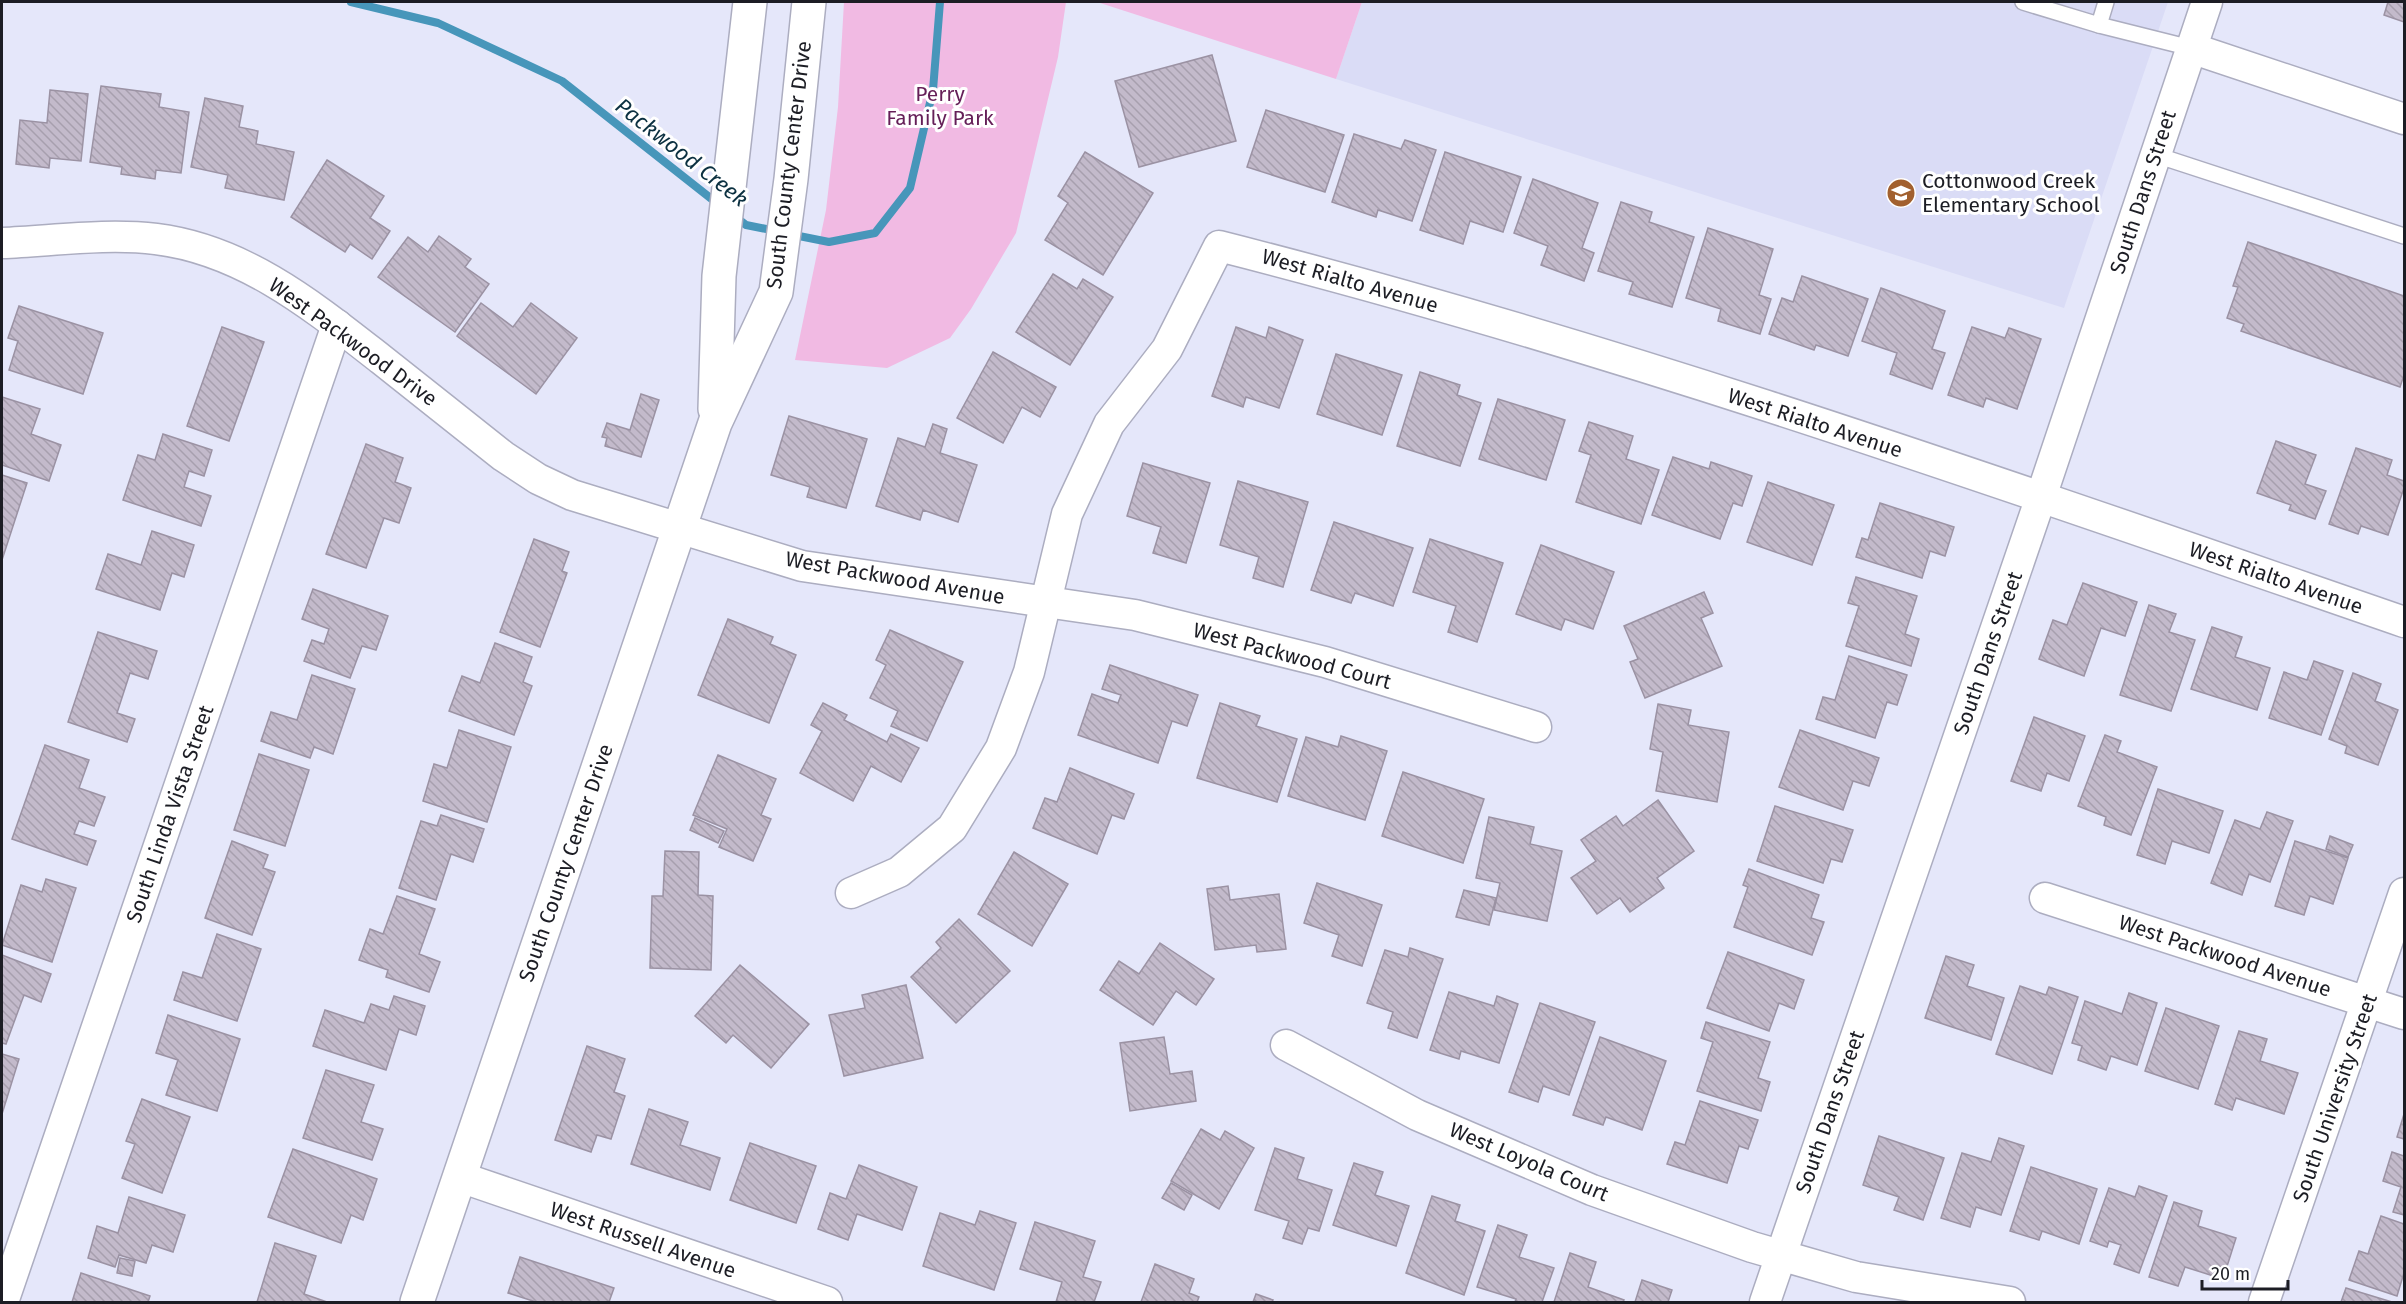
<svg xmlns="http://www.w3.org/2000/svg" width="2406" height="1304" viewBox="0 0 2406 1304" font-family="'Fira Sans',sans-serif">
	<style>
		.built { fill: #dadcf6 }
		.park { fill: #f1bae3 }
		.lines { fill: none; stroke-linecap: round; stroke-linejoin: round }
		.stream { stroke: #4796ba; stroke-width: 8 }
		.building { fill: url(#building-back-hatch); stroke: #9b92a3; stroke-width: 1.5 }
		.service-casing { stroke: #acadc0; stroke-width: 18 }
		.minor-casing { stroke: #acadc0; stroke-width: 33 }
		.tertiary-casing { stroke: #acadc0; stroke-width: 36 }
		.service { stroke: #fff; stroke-width: 15 }
		.minor { stroke: #fff; stroke-width: 30 }
		.tertiary { stroke: #fff; stroke-width: 33 }
		.labels { text-anchor: middle; stroke-width: 6; stroke-linejoin: round; paint-order: stroke }
		.park-label { font-size: 21px; fill: #651f58; stroke: #fff }
		.street-label { font-size: 21px; fill: #1c1d24; stroke: #fff }
		.poi-label { font-size: 21px; fill: #1c1d24; stroke: #fff; text-anchor: start }
		.water-label { font-size: 22px; font-style: italic; fill: #0b3040; stroke: #fff }
	</style>
	<defs>
		<pattern id="building-back-hatch" width="6" height="6" patternUnits="userSpaceOnUse" patternTransform="scale(1.5)"><rect width="6" height="6" fill="#c3bacb"/><path d="M-1 5l2 2M0 0l6 6M5-1l2 2" fill="none" stroke="#a79fae"/></pattern>
	</defs>
	<rect width="100%" height="100%" fill="#e5e7fa"/>
	<!-- built -->
	<polygon class="built" points="1362,2 2168,2 2064,308 1336,79"/>
	<!-- park -->
	<g class="park">
		<polygon points="844,2 1066,2 1058,57 1016,233 971,309 950,338 887,368 795,360 826,210 838,107"/>
		<polygon points="1097,2 1362,2 1336,79"/>
	</g>
	<g class="lines">
		<!-- stream -->
		<g class="stream">
			<polyline points="351,2 438,23 562,81 718,204"/>
			<polyline points="733,215 746,225 776,231"/>
			<polyline points="789,234 829,242 875,233 910,188 933,90 940,2"/>
		</g>
	</g>
	<!-- building -->
	<g class="building">
		<polygon points="2388,2 2404,2 2404,22 2384,15"/>
		<polygon points="1212,55 1236,141 1139,167 1115,81"/>
		<polygon points="101,86 161,94 159,107 189,112 181,173 156,170 155,179 121,174 122,167 90,162"/>
		<polygon points="50,90 88,94 81,161 50,158 49,168 16,164 20,120 47,123"/>
		<polygon points="205,98 243,106 239,127 258,131 256,144 294,152 284,200 225,188 228,175 191,167"/>
		<polygon points="1266,110 1344,135 1325,192 1247,167"/>
		<polygon points="1354,134 1401,149 1405,140 1436,150 1412,221 1378,210 1376,217 1332,202"/>
		<polygon points="1085,152 1153,193 1103,275 1045,240 1068,203 1058,196"/>
		<polygon points="1445,152 1521,177 1503,232 1470,221 1463,244 1420,230"/>
		<polygon points="327,160 384,196 370,218 390,231 372,259 350,244 345,252 291,217"/>
		<polygon points="1533,179 1598,203 1582,248 1594,253 1584,281 1541,265 1548,246 1514,233"/>
		<polygon points="1621,202 1652,212 1649,222 1694,237 1672,307 1629,294 1633,282 1598,271"/>
		<polygon points="1708,228 1773,249 1759,295 1771,299 1760,334 1718,321 1721,309 1686,298"/>
		<polygon points="439,236 471,259 465,267 489,284 455,332 378,277 408,237 428,252"/>
		<polygon points="2248,242 2404,296 2404,375 2400,387 2241,331 2244,324 2227,318 2238,287 2233,286"/>
		<polygon points="1053,274 1077,289 1083,279 1113,297 1070,365 1016,332"/>
		<polygon points="1802,276 1868,299 1848,356 1816,345 1814,350 1769,334 1782,298 1793,302"/>
		<polygon points="1881,288 1945,311 1932,349 1945,353 1932,389 1890,374 1897,353 1862,341"/>
		<polygon points="481,303 513,327 531,303 577,338 536,394 457,336"/>
		<polygon points="19,306 103,333 83,394 9,370 18,341 8,338"/>
		<polygon points="222,327 264,342 229,441 187,426"/>
		<polygon points="1236,327 1266,338 1269,327 1303,340 1279,408 1246,397 1243,407 1212,396"/>
		<polygon points="1972,327 2005,338 2009,328 2041,339 2017,409 1986,398 1983,407 1948,395"/>
		<polygon points="993,352 1056,387 1040,417 1022,407 1003,443 957,418"/>
		<polygon points="1336,354 1402,375 1382,435 1317,414"/>
		<polygon points="1420,372 1460,385 1457,395 1481,403 1460,466 1397,446"/>
		<polygon points="641,394 659,400 641,457 605,446 607,438 602,437 607,423 630,430"/>
		<polygon points="2,397 40,409 31,434 61,445 49,481 2,465"/>
		<polygon points="1498,399 1565,420 1546,480 1479,459"/>
		<polygon points="789,416 867,439 846,508 807,497 810,487 771,475"/>
		<polygon points="1589,422 1633,436 1626,459 1659,470 1641,524 1576,502 1591,455 1579,451"/>
		<polygon points="933,424 947,429 940,453 977,465 958,522 923,510 920,520 876,506 898,438 925,447"/>
		<polygon points="163,434 212,450 204,476 189,471 184,487 211,496 201,526 123,500 138,455 155,460"/>
		<polygon points="2276,441 2316,455 2305,484 2326,491 2315,519 2289,510 2291,505 2257,493"/>
		<polygon points="366,444 403,458 395,482 411,488 399,523 384,518 366,568 326,554"/>
		<polygon points="2356,448 2392,460 2387,475 2404,481 2404,488 2388,535 2361,526 2358,534 2329,524"/>
		<polygon points="1673,457 1709,469 1711,462 1752,476 1742,506 1733,503 1720,539 1652,515"/>
		<polygon points="1143,463 1210,483 1186,563 1153,553 1161,527 1127,516"/>
		<polygon points="2,475 27,483 2,560"/>
		<polygon points="1238,481 1308,502 1283,587 1253,578 1259,557 1220,545"/>
		<polygon points="1768,482 1834,505 1812,565 1747,542"/>
		<polygon points="1880,503 1954,527 1945,556 1930,551 1922,578 1856,557 1862,538 1868,540"/>
		<polygon points="1334,522 1413,548 1393,606 1355,593 1351,603 1311,590"/>
		<polygon points="152,531 194,545 184,577 172,573 160,610 96,589 108,554 141,565"/>
		<polygon points="534,539 569,552 562,571 567,573 540,647 500,632"/>
		<polygon points="1430,539 1503,563 1477,642 1448,632 1456,606 1413,592"/>
		<polygon points="1541,545 1614,572 1593,629 1565,619 1561,630 1516,614"/>
		<polygon points="1856,577 1917,596 1905,634 1919,639 1911,666 1846,646 1859,606 1848,603"/>
		<polygon points="2083,583 2137,602 2125,636 2101,628 2084,676 2039,659 2053,620 2067,625"/>
		<polygon points="313,589 388,616 376,650 362,646 350,678 304,661 312,640 324,644 329,629 302,619"/>
		<polygon points="1704,592 1713,613 1701,618 1722,666 1645,698 1630,662 1638,659 1624,626"/>
		<polygon points="2149,605 2176,614 2169,632 2195,640 2171,711 2120,695"/>
		<polygon points="728,619 773,637 770,644 796,655 769,723 698,695"/>
		<polygon points="2212,627 2242,637 2235,657 2270,668 2257,710 2191,689"/>
		<polygon points="890,630 963,662 927,741 891,726 898,711 870,698 886,665 876,660"/>
		<polygon points="98,632 157,651 148,679 130,673 117,713 135,719 127,742 68,722"/>
		<polygon points="495,643 532,657 523,682 532,686 514,735 449,711 462,676 480,683"/>
		<polygon points="1849,656 1907,675 1897,705 1887,702 1875,738 1816,719 1823,697 1835,700"/>
		<polygon points="2314,661 2343,671 2321,735 2269,718 2284,672 2307,680"/>
		<polygon points="1110,665 1198,695 1187,726 1172,721 1158,763 1078,735 1092,694 1118,703 1121,695 1102,689"/>
		<polygon points="2353,673 2381,684 2375,701 2398,710 2378,765 2345,753 2347,746 2329,739"/>
		<polygon points="312,675 355,689 333,754 314,747 310,758 261,741 271,712 297,720"/>
		<polygon points="823,703 847,715 844,720 887,742 891,734 919,748 901,782 871,766 853,801 800,773 822,731 811,725"/>
		<polygon points="1220,703 1260,716 1256,726 1297,739 1277,802 1197,778"/>
		<polygon points="1658,704 1691,710 1688,725 1729,732 1717,802 1656,791 1663,752 1650,749"/>
		<polygon points="2034,717 2085,736 2069,781 2047,773 2041,791 2011,781"/>
		<polygon points="459,730 511,747 487,822 423,801 434,764 447,768"/>
		<polygon points="1800,730 1879,758 1869,786 1853,781 1843,810 1779,787"/>
		<polygon points="2105,735 2121,741 2117,752 2157,767 2131,835 2104,825 2106,817 2078,806"/>
		<polygon points="1341,736 1387,751 1365,820 1288,796 1306,737 1338,747"/>
		<polygon points="45,745 89,760 79,788 105,797 94,826 79,821 74,834 96,841 87,865 12,839"/>
		<polygon points="259,754 309,770 285,846 234,830"/>
		<polygon points="718,755 776,779 761,815 771,819 753,861 719,847 727,829 693,815"/>
		<polygon points="1070,768 1134,794 1124,819 1112,815 1097,854 1033,828 1045,798 1057,802"/>
		<polygon points="1403,772 1484,799 1463,863 1382,836"/>
		<polygon points="2158,789 2223,811 2209,853 2172,841 2165,864 2137,855"/>
		<polygon points="1658,800 1694,851 1657,878 1664,888 1630,912 1620,898 1597,914 1571,878 1596,861 1581,840 1616,816 1623,826"/>
		<polygon points="1775,806 1853,830 1842,862 1831,859 1823,883 1757,861"/>
		<polygon points="2267,812 2293,821 2270,882 2249,874 2242,895 2211,883 2235,820 2260,829"/>
		<polygon points="441,815 484,829 473,862 451,854 436,900 399,888 421,821 437,826"/>
		<polygon points="1489,817 1534,827 1530,844 1562,851 1547,921 1494,910 1500,883 1476,878"/>
		<polygon points="695,818 724,831 718,843 690,830"/>
		<polygon points="2330,836 2353,845 2348,857 2326,849"/>
		<polygon points="232,841 268,855 263,868 275,872 252,935 205,918"/>
		<polygon points="2295,841 2348,858 2333,904 2310,896 2304,915 2275,906"/>
		<polygon points="665,851 699,852 698,895 713,896 711,970 650,968 652,896 663,896"/>
		<polygon points="1014,852 1068,884 1032,946 978,914"/>
		<polygon points="1749,869 1819,895 1811,918 1824,922 1812,955 1734,927 1748,887 1743,885"/>
		<polygon points="46,879 76,888 52,962 2,945 21,885 42,892"/>
		<polygon points="1317,883 1382,905 1362,966 1332,956 1339,935 1304,923"/>
		<polygon points="1228,886 1230,900 1279,894 1286,949 1257,952 1256,945 1215,950 1207,889"/>
		<polygon points="1464,890 1496,898 1489,925 1456,917"/>
		<polygon points="397,896 435,909 419,954 440,962 429,992 386,977 388,970 359,960 370,929 383,934"/>
		<polygon points="959,919 1010,971 956,1023 911,977 941,948 936,942"/>
		<polygon points="217,934 261,949 237,1021 174,1000 183,972 202,978"/>
		<polygon points="1160,943 1214,979 1196,1005 1176,991 1153,1025 1100,990 1119,961 1139,974"/>
		<polygon points="1410,948 1443,959 1417,1038 1388,1028 1393,1012 1367,1003 1385,950 1408,957"/>
		<polygon points="1728,952 1804,980 1794,1009 1779,1003 1769,1031 1707,1008"/>
		<polygon points="2,955 51,974 41,1002 24,995 6,1044 2,1043"/>
		<polygon points="1946,956 1974,965 1967,986 2004,998 1991,1040 1925,1018"/>
		<polygon points="740,965 809,1024 771,1068 733,1035 726,1043 695,1016"/>
		<polygon points="906,985 923,1058 844,1076 829,1015 865,1008 862,995"/>
		<polygon points="2020,986 2046,995 2049,987 2078,997 2052,1074 1996,1054"/>
		<polygon points="1449,992 1494,1006 1497,996 1518,1004 1499,1063 1461,1051 1459,1059 1430,1050"/>
		<polygon points="2129,993 2157,1003 2137,1065 2111,1056 2106,1070 2078,1060 2082,1046 2072,1043 2085,1001 2122,1014"/>
		<polygon points="394,996 425,1006 416,1035 399,1029 386,1070 313,1046 325,1010 364,1023 371,1004 389,1010"/>
		<polygon points="1540,1003 1595,1022 1569,1095 1543,1086 1538,1102 1509,1092"/>
		<polygon points="2166,1008 2219,1026 2198,1089 2145,1071"/>
		<polygon points="168,1015 240,1039 217,1111 166,1095 178,1060 156,1053"/>
		<polygon points="1706,1022 1770,1042 1758,1078 1770,1082 1761,1111 1697,1091 1713,1042 1701,1038"/>
		<polygon points="2239,1031 2267,1039 2260,1061 2298,1073 2284,1114 2236,1098 2232,1110 2215,1104"/>
		<polygon points="1164,1037 1170,1074 1192,1071 1196,1101 1130,1111 1120,1043"/>
		<polygon points="1600,1037 1666,1061 1642,1130 1606,1117 1603,1125 1573,1115"/>
		<polygon points="587,1046 625,1059 614,1092 625,1096 611,1139 597,1135 591,1152 555,1140"/>
		<polygon points="2,1054 19,1059 2,1114"/>
		<polygon points="326,1070 374,1085 361,1122 383,1129 372,1160 303,1138"/>
		<polygon points="142,1099 190,1117 162,1193 122,1178 135,1144 126,1141"/>
		<polygon points="1700,1101 1758,1120 1748,1149 1739,1146 1727,1183 1667,1164 1675,1142 1685,1145"/>
		<polygon points="649,1109 688,1122 680,1145 720,1158 710,1190 631,1164"/>
		<polygon points="2404,1114 2404,1139 2397,1137"/>
		<polygon points="1201,1129 1220,1140 1225,1131 1254,1148 1219,1209 1171,1181"/>
		<polygon points="1879,1136 1944,1158 1923,1220 1894,1210 1899,1197 1863,1185"/>
		<polygon points="1999,1138 2024,1146 2001,1215 1976,1207 1970,1227 1941,1218 1962,1153 1991,1162"/>
		<polygon points="750,1143 816,1166 796,1223 730,1200"/>
		<polygon points="1275,1148 1304,1158 1297,1179 1332,1190 1319,1231 1308,1228 1302,1244 1283,1238 1289,1221 1255,1210"/>
		<polygon points="293,1149 377,1179 363,1220 351,1215 341,1243 268,1217"/>
		<polygon points="2392,1152 2404,1156 2404,1215 2393,1212 2401,1187 2383,1181"/>
		<polygon points="1354,1163 1383,1172 1375,1195 1409,1206 1396,1246 1333,1225"/>
		<polygon points="859,1165 917,1187 902,1230 857,1214 848,1240 818,1229 830,1193 846,1199"/>
		<polygon points="2031,1167 2097,1189 2079,1244 2042,1231 2039,1240 2010,1231"/>
		<polygon points="1171,1183 1192,1195 1184,1210 1162,1198"/>
		<polygon points="2139,1186 2167,1196 2139,1273 2114,1264 2121,1245 2109,1241 2107,1247 2090,1241 2109,1188 2135,1197"/>
		<polygon points="1432,1196 1460,1205 1455,1221 1485,1231 1464,1295 1406,1273"/>
		<polygon points="129,1197 185,1215 173,1252 152,1245 146,1263 119,1255 115,1267 88,1258 97,1226 118,1233"/>
		<polygon points="2174,1202 2202,1211 2198,1226 2236,1238 2223,1279 2185,1267 2178,1286 2149,1277"/>
		<polygon points="980,1211 1016,1223 994,1290 923,1266 940,1213 975,1225"/>
		<polygon points="2381,1216 2404,1224 2404,1273 2397,1296 2349,1280 2359,1251 2368,1254"/>
		<polygon points="1035,1222 1095,1241 1083,1277 1101,1282 1094,1302 1056,1302 1062,1282 1020,1269"/>
		<polygon points="1498,1225 1527,1235 1519,1257 1554,1268 1542,1302 1515,1302 1516,1299 1477,1287"/>
		<polygon points="275,1243 316,1256 304,1294 327,1302 257,1302"/>
		<polygon points="1570,1253 1596,1262 1588,1287 1624,1300 1623,1302 1554,1302"/>
		<polygon points="520,1257 614,1288 609,1302 536,1302 508,1293"/>
		<polygon points="120,1258 135,1261 132,1276 117,1273"/>
		<polygon points="1155,1264 1194,1279 1189,1293 1199,1297 1197,1302 1141,1302"/>
		<polygon points="81,1273 150,1296 148,1302 72,1302"/>
		<polygon points="1642,1280 1672,1290 1668,1302 1635,1302"/>
		<polygon points="2346,1288 2392,1302 2341,1302"/>
		<polygon points="1256,1294 1273,1300 1272,1302 1253,1302"/>
	</g>
	<g class="lines">
		<!-- service casing -->
		<g class="service-casing">
			<g id="service">
				<polyline points="2023,2 2099,25"/>
				<polyline points="2106,2 2099,25 2191,48"/>
				<polyline points="2156,155 2404,236"/>
			</g>
		</g>
		<!-- minor casing -->
		<g class="minor-casing">
			<g id="minor">
				<polyline points="2191,48 2404,119"/>
				<path d="M 2,243 C 52,241 106,233 156,239 C 245,250 314,307 382,360 C 422,392 463,424 503,456 L 538,479 L 572,495 L 802,566 L 1135,615 L 1325,662 L 1536,727"/>
				<path d="M 851,893 L 899,872 L 952,828 L 1001,748 L 1029,672 L 1067,514 L 1109,424 L 1167,349 L 1219,246 C 1621,348 2013,487 2404,622"/>
				<polyline points="2045,898 2404,1014"/>
				<polyline points="1286,1045 1417,1115 1592,1190 1752,1247 1856,1277 2010,1302"/>
				<polyline points="460,1177 827,1302"/>
				<polyline points="3,1302 337,325"/>
				<polyline points="1765,1302 2041,497 2207,2"/>
				<polyline points="2264,1302 2404,893"/>
			</g>
		</g>
		<!-- tertiary casing -->
		<g class="tertiary-casing">
			<g id="tertiary">
				<polyline points="715,409 719,276 750,2"/>
				<polyline points="417,1302 715,423 776,292 791,179 809,2"/>
			</g>
		</g>
		<!-- service -->
		<use href="#service" class="service"/>
		<!-- minor -->
		<use href="#minor" class="minor"/>
		<!-- tertiary -->
		<use href="#tertiary" class="tertiary"/>
	</g>
	<!-- icons -->
	<defs>
		<g id="school-disc" transform="scale(1.5)"><circle r="9.5" fill="#a2602e" stroke="#fff"/><path d="M0-5L7-2L0 1L-7-2ZM-4 1L0 2.5L4 1V4Q0 6-4 4Z" fill="#fff"/></g>
	</defs>
	<g fill-rule="evenodd">
		<use href="#school-disc" x="1901" y="193"/>
	</g>
	<g class="labels">
		<!-- park labels -->
		<g class="park-label">
			<text x="940" y="101">Perry<tspan x="940" dy="24">Family Park</tspan></text>
		</g>
		<!-- street labels -->
		<g class="street-label">
			<text transform="translate(789 165) rotate(-83)" y="7">South County Center Drive</text>
			<text transform="translate(2143 192) rotate(-72)" y="7">South Dans Street</text>
			<text transform="translate(1350 281) rotate(16)" y="7">West Rialto Avenue</text>
			<text transform="translate(353 342) rotate(36)" y="7">West Packwood Drive</text>
			<text transform="translate(1815 423) rotate(18)" y="7">West Rialto Avenue</text>
			<text transform="translate(895 578) rotate(10)" y="7">West Packwood Avenue</text>
			<text transform="translate(2276 578) rotate(19)" y="7">West Rialto Avenue</text>
			<text transform="translate(1988 653) rotate(-71)" y="7">South Dans Street</text>
			<text transform="translate(1292 656) rotate(15)" y="7">West Packwood Court</text>
			<text transform="translate(170 814) rotate(-71)" y="7">South Linda Vista Street</text>
			<text transform="translate(566 863) rotate(-71)" y="7">South County Center Drive</text>
			<text transform="translate(2225 956) rotate(18)" y="7">West Packwood Avenue</text>
			<text transform="translate(2335 1098) rotate(-71)" y="7">South University Street</text>
			<text transform="translate(1830 1112) rotate(-71)" y="7">South Dans Street</text>
			<text transform="translate(1529 1162) rotate(23)" y="7">West Loyola Court</text>
			<text transform="translate(643 1240) rotate(19)" y="7">West Russell Avenue</text>
		</g>
		<!-- poi labels -->
		<g class="poi-label">
			<text x="1922" y="188">Cottonwood Creek<tspan x="1922" dy="24">Elementary School</tspan></text>
		</g>
		<!-- water labels -->
		<g class="water-label">
			<text transform="translate(682 152) rotate(38)" y="8">Packwood Creek</text>
		</g>
	</g>
	<!-- border -->
	<rect width="2406" height="1304" fill="none" stroke="#1c1d24" stroke-width="6"/>
	<!-- scale -->
	<path d="M2202 1280v9h86v-9" fill="none" stroke="#1c1d24" stroke-width="3"/>
	<text x="2211" y="1280" font-size="18" fill="#1c1d24" stroke="#ffffff" stroke-width="4.5" paint-order="stroke">20 m</text>
</svg>
